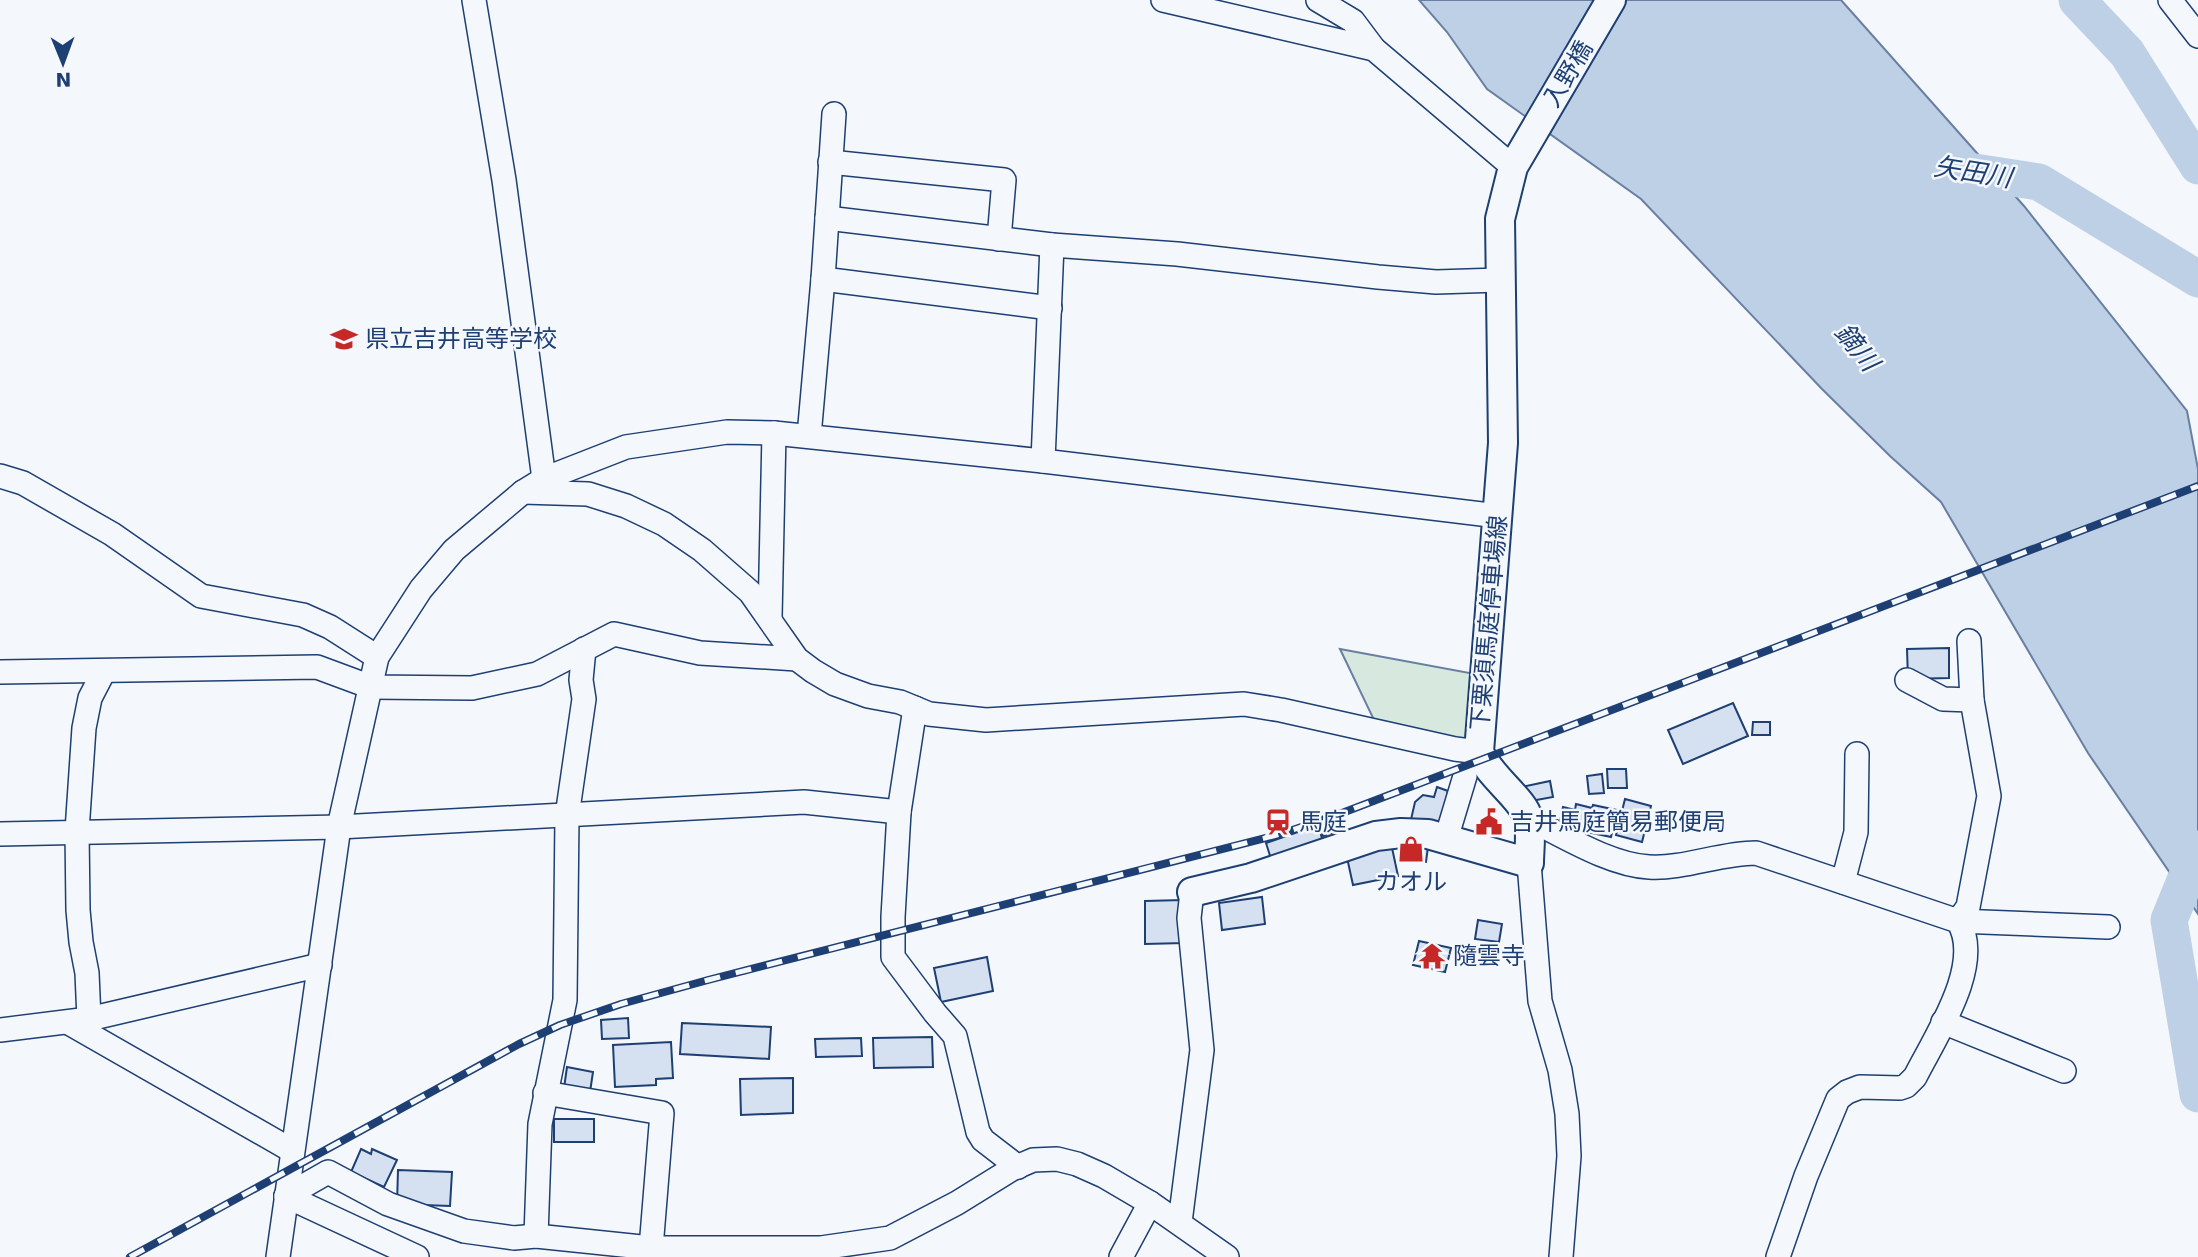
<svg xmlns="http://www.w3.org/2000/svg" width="2198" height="1257" viewBox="0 0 2198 1257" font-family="'DejaVu Sans','Noto Sans JP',sans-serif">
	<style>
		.green { fill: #d7e8df; stroke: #687fa3; stroke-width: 2 }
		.water { fill: #bed0e5; stroke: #687fa3; stroke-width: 2 }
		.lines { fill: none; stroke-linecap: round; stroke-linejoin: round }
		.river { stroke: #bed0e5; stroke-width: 37 }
		.building { fill: #d5e0f0; stroke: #1d3f73; stroke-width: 2 }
		.minor-casing { stroke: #1d3f73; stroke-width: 26 }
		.major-casing { stroke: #1d3f73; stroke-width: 32 }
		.minor { stroke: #f4f7fb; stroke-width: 23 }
		.major { stroke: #f4f7fb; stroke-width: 28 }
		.rail-casing { stroke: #1d3f73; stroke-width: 8 }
		.rail { stroke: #f4f7fb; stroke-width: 5; stroke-dasharray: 16; stroke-linecap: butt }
		.labels { text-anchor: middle; stroke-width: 5; stroke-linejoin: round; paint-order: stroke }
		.street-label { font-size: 24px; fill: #1d3f73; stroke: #f4f7fb }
		.poi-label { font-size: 24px; fill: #1d3f73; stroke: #f4f7fb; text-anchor: start }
		.water-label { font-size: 26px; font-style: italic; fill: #1d3f73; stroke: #f4f7fb }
	</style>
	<rect width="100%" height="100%" fill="#f4f7fb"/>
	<!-- green -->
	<polygon class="green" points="1340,649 1475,674 1467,740 1374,720"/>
	<!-- water -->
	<polygon class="water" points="1419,0 1841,0 2024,206 2187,411 2198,469 2198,914 2088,753 1941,502 1890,456 1822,389 1641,199 1487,89 1447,32"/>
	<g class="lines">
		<!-- river -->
		<g class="river">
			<polyline points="2077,0 2127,53 2198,166"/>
			<polyline points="1949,168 2039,182 2198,279"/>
			<polyline points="2198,849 2169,920 2198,1094"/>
		</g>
	</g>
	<!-- building -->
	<g class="building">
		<polygon points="1949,648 1949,678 1908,679 1907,649"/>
		<polygon points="1733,703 1748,736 1683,764 1668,730"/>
		<polygon points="1753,722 1770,722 1770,735 1752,735"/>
		<polygon points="1607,769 1626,769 1627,788 1608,788"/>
		<polygon points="1602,774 1604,793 1589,794 1587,776"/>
		<polygon points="1550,781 1553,797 1525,802 1522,787"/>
		<polygon points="1437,787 1448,791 1439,830 1410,824 1415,802 1423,795 1434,797"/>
		<polygon points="1625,799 1651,806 1642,842 1616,835"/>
		<polygon points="1576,804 1592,808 1593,805 1617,810 1611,837 1559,826 1563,807 1575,810"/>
		<polygon points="1331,821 1335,832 1323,836 1319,825"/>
		<polygon points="1318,825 1324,845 1272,862 1266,843"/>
		<polygon points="1391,843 1398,876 1353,885 1346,853"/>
		<polygon points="1402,845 1428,847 1426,862 1401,859"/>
		<polygon points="1262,897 1265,924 1222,930 1219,903"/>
		<polygon points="1183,900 1184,943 1145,944 1145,901"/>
		<polygon points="1478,920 1502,924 1499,942 1475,939"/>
		<polygon points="1419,941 1451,948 1445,972 1413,965"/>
		<polygon points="987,957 993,991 941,1002 934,968"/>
		<polygon points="628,1018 629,1038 602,1039 601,1020"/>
		<polygon points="682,1023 771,1027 769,1059 680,1054"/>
		<polygon points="932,1037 933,1067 874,1068 873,1038"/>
		<polygon points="861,1038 862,1056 816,1057 815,1039"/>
		<polygon points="671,1042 673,1078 656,1079 656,1085 615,1087 613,1045"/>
		<polygon points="567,1067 593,1072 590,1092 564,1088"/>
		<polygon points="793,1078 793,1113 741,1115 740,1079"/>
		<rect x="554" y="1119" width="40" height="23"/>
		<polygon points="361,1149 371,1154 372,1149 397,1160 384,1187 351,1172"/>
		<polygon points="398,1170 452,1172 450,1206 397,1204"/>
	</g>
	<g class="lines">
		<!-- minor casing -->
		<g class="minor-casing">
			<g id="minor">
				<polyline points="474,0 504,180 544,479"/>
				<polyline points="1163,0 1374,49 1513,167"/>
				<polyline points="1318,0 1353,21 1374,49"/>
				<polyline points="2170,0 2198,36"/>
				<polyline points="830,162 1004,180 999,239"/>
				<polyline points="827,218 1052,245 1177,254 1378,277 1436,282 1499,280"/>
				<polyline points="823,279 1050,308"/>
				<polyline points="809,436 823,279 834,114"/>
				<polyline points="1043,461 1052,245"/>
				<polyline points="0,476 23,483 112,534 201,596 303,615 330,627 377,657"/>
				<polyline points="523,492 588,494 626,506 664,524 702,550 750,592 797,659 813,671 835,684 868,696 900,702 929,714 986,720 1244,704 1281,710 1455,749 1479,752"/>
				<polyline points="770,617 774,433"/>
				<polyline points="0,672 317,667 371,687 472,688 537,674 614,634 700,653 797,659"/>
				<polyline points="1907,680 1943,699 1972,700"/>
				<polyline points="915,708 899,812 893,917 893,957 935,1013 955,1036 978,1132 983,1140 1018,1167"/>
				<path d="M 1529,819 C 1564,836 1610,865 1649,867 C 1685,869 1720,853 1756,853 L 1958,921 C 1985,964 1935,1037 1915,1077 L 1906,1086 L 1900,1088 L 1860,1087 L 1847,1092 L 1838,1099 L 1806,1176 L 1778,1257"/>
				<polyline points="0,834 339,827 804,802 899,812"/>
				<polyline points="1446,839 1465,776"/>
				<polyline points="1529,863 1540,1001 1560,1070 1567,1114 1569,1156 1561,1257"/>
				<polyline points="1843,882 1856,832 1857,754"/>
				<polyline points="1958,921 1968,907 1989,796 1972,700 1969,641"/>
				<polyline points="1958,921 2108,927"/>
				<polyline points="89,1019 87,973 81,942 78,910 77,831 84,728 90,698 104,671"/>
				<polyline points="1943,1022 2064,1071"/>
				<polyline points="69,1023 291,1150"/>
				<polyline points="0,1030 89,1019 320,965"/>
				<polyline points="545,1093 662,1113 651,1248"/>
				<polyline points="286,1196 328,1172 388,1204 464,1231 514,1238 536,1236 651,1248 821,1248 890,1238 957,1203 1012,1169 1033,1160 1057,1159 1077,1164 1104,1176 1150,1203 1227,1257"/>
				<polyline points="286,1196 417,1257"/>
				<polyline points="1180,1222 1202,1050 1189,918 1192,892"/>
				<polyline points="536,1236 540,1124 565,1000 567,816 584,699 581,680 584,649"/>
				<polyline points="278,1257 339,827 377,657 421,589 454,550 523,492 544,479 626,447 727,432 774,433 1043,461 1498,516"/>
				<polyline points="1121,1257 1150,1203"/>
			</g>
		</g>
		<!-- major casing -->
		<g class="major-casing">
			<path id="major" d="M 1192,892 L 1251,878 L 1376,836 L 1401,833 L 1428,834 L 1529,863 C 1529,849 1532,832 1528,818 C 1524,800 1489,776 1479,752 L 1503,443 L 1500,219 L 1513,167 L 1611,0"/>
		</g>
		<!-- minor -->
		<use href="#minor" class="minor"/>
		<!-- major -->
		<use href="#major" class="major"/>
		<!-- rail casing -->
		<g class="rail-casing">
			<polyline id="rail" points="130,1257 519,1044 560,1025 621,1004 708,980 1281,834 1342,813 2198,486"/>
		</g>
		<!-- rail -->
		<use href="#rail" class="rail"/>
	</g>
	<!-- icons -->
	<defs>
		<g id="school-bare" transform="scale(2.1)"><path d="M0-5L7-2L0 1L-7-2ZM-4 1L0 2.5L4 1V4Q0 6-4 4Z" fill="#c62828" stroke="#f4f7fb" stroke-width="2.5" paint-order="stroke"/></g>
		<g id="station-bare" transform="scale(2.1)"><path d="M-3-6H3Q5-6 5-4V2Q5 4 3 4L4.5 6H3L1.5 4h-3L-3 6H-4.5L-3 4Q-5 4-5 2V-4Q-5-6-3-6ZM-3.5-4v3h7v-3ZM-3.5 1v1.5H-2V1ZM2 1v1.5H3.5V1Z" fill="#c62828" stroke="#f4f7fb" stroke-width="2.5" paint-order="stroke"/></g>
		<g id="civic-bare" transform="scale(2.1)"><path d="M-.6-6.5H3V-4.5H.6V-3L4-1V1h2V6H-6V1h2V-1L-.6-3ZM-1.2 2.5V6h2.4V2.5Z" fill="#c62828" stroke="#f4f7fb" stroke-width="2.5" paint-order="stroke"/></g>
		<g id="shop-bare" transform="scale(2.1)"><path d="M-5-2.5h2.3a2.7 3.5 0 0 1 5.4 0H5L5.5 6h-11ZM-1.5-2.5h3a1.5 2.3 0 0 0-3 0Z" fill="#c62828" stroke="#f4f7fb" stroke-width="2.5" paint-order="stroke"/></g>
		<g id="temple-bare" transform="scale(2.1)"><path d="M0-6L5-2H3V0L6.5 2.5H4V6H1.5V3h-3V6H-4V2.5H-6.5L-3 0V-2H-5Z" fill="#c62828" stroke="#f4f7fb" stroke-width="2.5" paint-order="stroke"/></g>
	</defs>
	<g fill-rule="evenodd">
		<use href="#school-bare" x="344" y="339"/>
		<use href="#station-bare" x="1278" y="822"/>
		<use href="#civic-bare" x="1489" y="822"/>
		<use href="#shop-bare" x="1411" y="849"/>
		<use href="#temple-bare" x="1432" y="956"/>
	</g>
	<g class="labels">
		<!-- street labels -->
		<g class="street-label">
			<text transform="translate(1568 74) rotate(-59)" y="8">入野橋</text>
			<text transform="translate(1489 623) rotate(-85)" y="8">下栗須馬庭停車場線</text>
		</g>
		<!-- poi labels -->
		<g class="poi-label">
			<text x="365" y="347">県立吉井高等学校</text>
			<text x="1299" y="830">馬庭</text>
			<text x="1510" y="830">吉井馬庭簡易郵便局</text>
			<text x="1411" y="890" text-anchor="middle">カオル</text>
			<text x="1453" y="964">隨雲寺</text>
		</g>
		<!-- water labels -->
		<g class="water-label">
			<text transform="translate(1973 172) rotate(9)" y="9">矢田川</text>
			<text transform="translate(1857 347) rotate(51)" y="9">鏑川</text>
		</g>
	</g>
	<!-- north arrow -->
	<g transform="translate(63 63) rotate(179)" stroke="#f4f7fb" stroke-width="5" paint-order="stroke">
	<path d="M0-5L12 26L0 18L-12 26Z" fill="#1d3f73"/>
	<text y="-10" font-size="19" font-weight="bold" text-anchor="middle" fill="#1d3f73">N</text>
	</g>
</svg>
